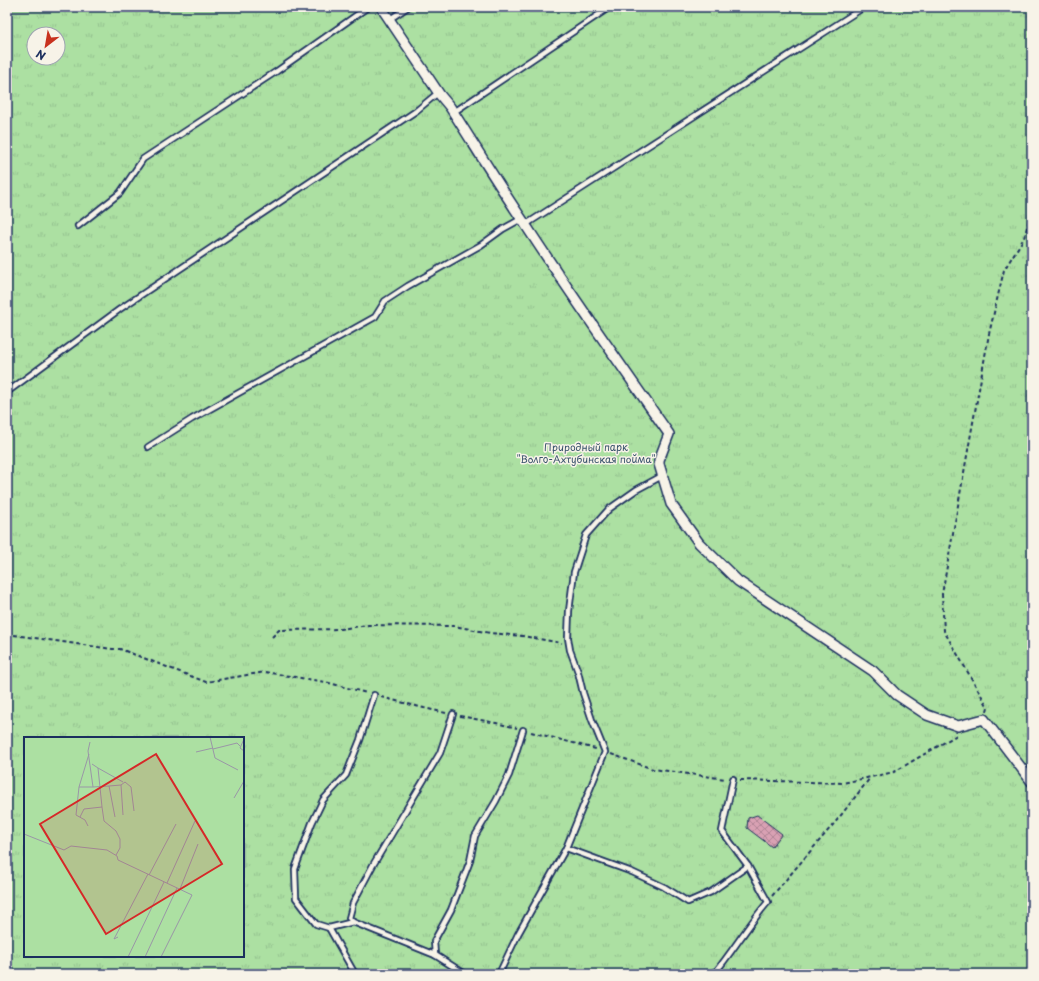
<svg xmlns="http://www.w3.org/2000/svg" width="1039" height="981" viewBox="0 0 1039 981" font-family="'Playpen Sans',sans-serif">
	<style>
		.park { fill: url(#park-tufts); stroke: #648880; fill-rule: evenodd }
		.building { fill: url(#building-cross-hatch); stroke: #1b2f5e }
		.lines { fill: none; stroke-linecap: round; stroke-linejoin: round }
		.lane-casing { stroke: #1b2f5e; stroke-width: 8 }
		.street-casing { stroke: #1b2f5e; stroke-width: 12 }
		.path { stroke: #1b2f5e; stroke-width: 2; stroke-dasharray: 4 3; stroke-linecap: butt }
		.lane { stroke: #f7f3e8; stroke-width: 4.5 }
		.street { stroke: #f7f3e8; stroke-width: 9 }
		.labels { text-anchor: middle; stroke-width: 3; stroke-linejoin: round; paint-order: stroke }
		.park-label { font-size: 10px; fill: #38526c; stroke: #f7f3e8 }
		.inset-road { fill: none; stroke: #9a96a7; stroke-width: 1 }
		.view { fill: #d62828; fill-opacity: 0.15; stroke: #d62828; stroke-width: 2 }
		.inset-edge { fill: none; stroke: #1b2f5e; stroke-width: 2 }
	</style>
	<defs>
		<pattern id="park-tufts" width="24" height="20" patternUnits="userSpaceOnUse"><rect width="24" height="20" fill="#ace0a2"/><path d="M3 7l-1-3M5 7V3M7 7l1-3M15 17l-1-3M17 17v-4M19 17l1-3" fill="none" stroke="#93c08e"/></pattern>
		<pattern id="building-cross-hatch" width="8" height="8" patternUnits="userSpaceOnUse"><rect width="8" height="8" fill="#d9a1b3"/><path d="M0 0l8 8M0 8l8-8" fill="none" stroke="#af8495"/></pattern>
	</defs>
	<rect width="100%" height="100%" fill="#eedad8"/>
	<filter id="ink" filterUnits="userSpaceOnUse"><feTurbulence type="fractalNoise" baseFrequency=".025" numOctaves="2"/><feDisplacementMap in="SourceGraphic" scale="8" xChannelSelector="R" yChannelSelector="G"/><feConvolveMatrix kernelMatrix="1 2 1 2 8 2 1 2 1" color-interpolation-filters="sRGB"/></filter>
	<g filter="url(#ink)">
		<!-- park -->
		<path class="park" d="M 7,7 L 1032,7 L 1032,974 L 7,974 ZM 34,34 L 58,34 L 58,58 L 34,58 ZM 25,738 L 243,738 L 243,956 L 25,956 Z"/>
		<!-- building -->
		<polygon class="building" points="757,815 782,834 772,847 747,828 748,818"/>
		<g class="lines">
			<!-- lane casing -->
			<g class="lane-casing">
				<g id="lane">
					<polyline points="390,19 408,7"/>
					<polyline points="454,112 610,7"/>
					<polyline points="525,225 864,7"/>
					<polyline points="78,226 120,193 143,159 277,71 368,7"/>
					<polyline points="10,390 120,309 247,224 416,111 439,92"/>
					<polyline points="148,447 192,419 375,317 385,301 408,286 481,245 503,229 521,219"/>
					<polyline points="662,476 636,490 609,509 586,535 574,572 569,611 568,638 570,650 578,672 583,693 592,720 605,752 566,848 632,872 664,887 688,902 711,892 748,866"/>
					<polyline points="353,922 329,928 316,924 296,898 295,869 312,823 323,800 346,775 360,740 374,695"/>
					<polyline points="329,928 355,974"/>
					<polyline points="435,955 353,922 349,918 353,903 373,865 440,753 453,714"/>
					<polyline points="465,974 435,955 434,941 451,910 470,861 475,836 496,801 509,775 523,730"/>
					<polyline points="499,974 518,934 566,848"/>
					<path d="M 714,974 C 733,951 748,925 768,902 L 748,866 L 722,831 L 733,779"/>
				</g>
			</g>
			<!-- street casing -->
			<g class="street-casing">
				<path id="street" d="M 381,7 L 440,95 L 450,107 C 475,146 499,186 525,224 C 571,295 620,364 669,434 L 659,460 L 659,464 L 671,504 L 699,543 L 738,581 L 873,671 L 897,695 L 927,715 L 958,726 L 984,719 L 1032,782"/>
			</g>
			<!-- path -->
			<g class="path">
				<polyline points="7,634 112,649 120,649 206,682 265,672 325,682 367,693"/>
				<polyline points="272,637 279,630 340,629 368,625 454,626 490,633 522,636 562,643"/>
				<polyline points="381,697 424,708 446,713"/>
				<polyline points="987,711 988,707 944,631 942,594 989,334 1004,270 1024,238 1032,209"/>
				<polyline points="460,716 496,723 517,728"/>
				<polyline points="531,732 596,749"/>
				<polyline points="611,754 653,769 726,779"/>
				<polyline points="740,780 843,783 894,772 957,735"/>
				<polyline points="772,896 838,819 870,778"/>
			</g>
			<!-- lane -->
			<use href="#lane" class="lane"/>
			<!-- street -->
			<use href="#street" class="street"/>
		</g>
	</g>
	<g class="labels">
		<!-- park labels -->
		<g class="park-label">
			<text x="586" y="451">Природный парк<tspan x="586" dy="12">"Волго-Ахтубинская пойма"</tspan></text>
		</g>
	</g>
	<!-- overview -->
	<g transform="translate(24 737)">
		<rect width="220" height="220" fill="#eedad8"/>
		<path d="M 0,0 L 220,0 L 220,220 L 0,220 Z" fill="#ace0a2"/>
		<path class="inset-road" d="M 186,0 L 191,21 L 214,33M 220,2 L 216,11 L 220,14M 189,12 L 213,6 L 216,9M 172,15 L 189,11M 68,27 L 74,31 L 78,70M 74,31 L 99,45M 97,48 L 101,45 L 107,50 L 110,74M 85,49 L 97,48 L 99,78M 55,50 L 65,17M 69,50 L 85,49 L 91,80M 210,61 L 220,44M 56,80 L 60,72 L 78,70 L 80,84 L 92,94 L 96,102 L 96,111 L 92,118M 64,89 L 61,83 L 52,78 L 55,50 L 69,50 L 64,14 L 66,5M 0,97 L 40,113 L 47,109 L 83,113 L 93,119 L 94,123 L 168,158 L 137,220M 125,138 L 152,87M 143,146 L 171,84M 156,152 L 174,107M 94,200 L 90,202 L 124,137M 104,220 L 140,145M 121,220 L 153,151"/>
		<path class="view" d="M 132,17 L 198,127 L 82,197 L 16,87 Z"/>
		<rect width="220" height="220" class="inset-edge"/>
	</g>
	<!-- margin -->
	<rect width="1039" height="981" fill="none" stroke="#f7f3e8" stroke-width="24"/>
	<rect x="12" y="12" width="1015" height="957" fill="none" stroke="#1b2f5e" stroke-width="1.5" filter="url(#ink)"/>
	<!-- north arrow -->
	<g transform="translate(46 46) rotate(211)"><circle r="19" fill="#f7f3e8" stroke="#9fa5b1"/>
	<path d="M0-3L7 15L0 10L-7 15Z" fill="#c8321e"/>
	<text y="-6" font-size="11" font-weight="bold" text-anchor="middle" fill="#1b2f5e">N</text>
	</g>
</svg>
